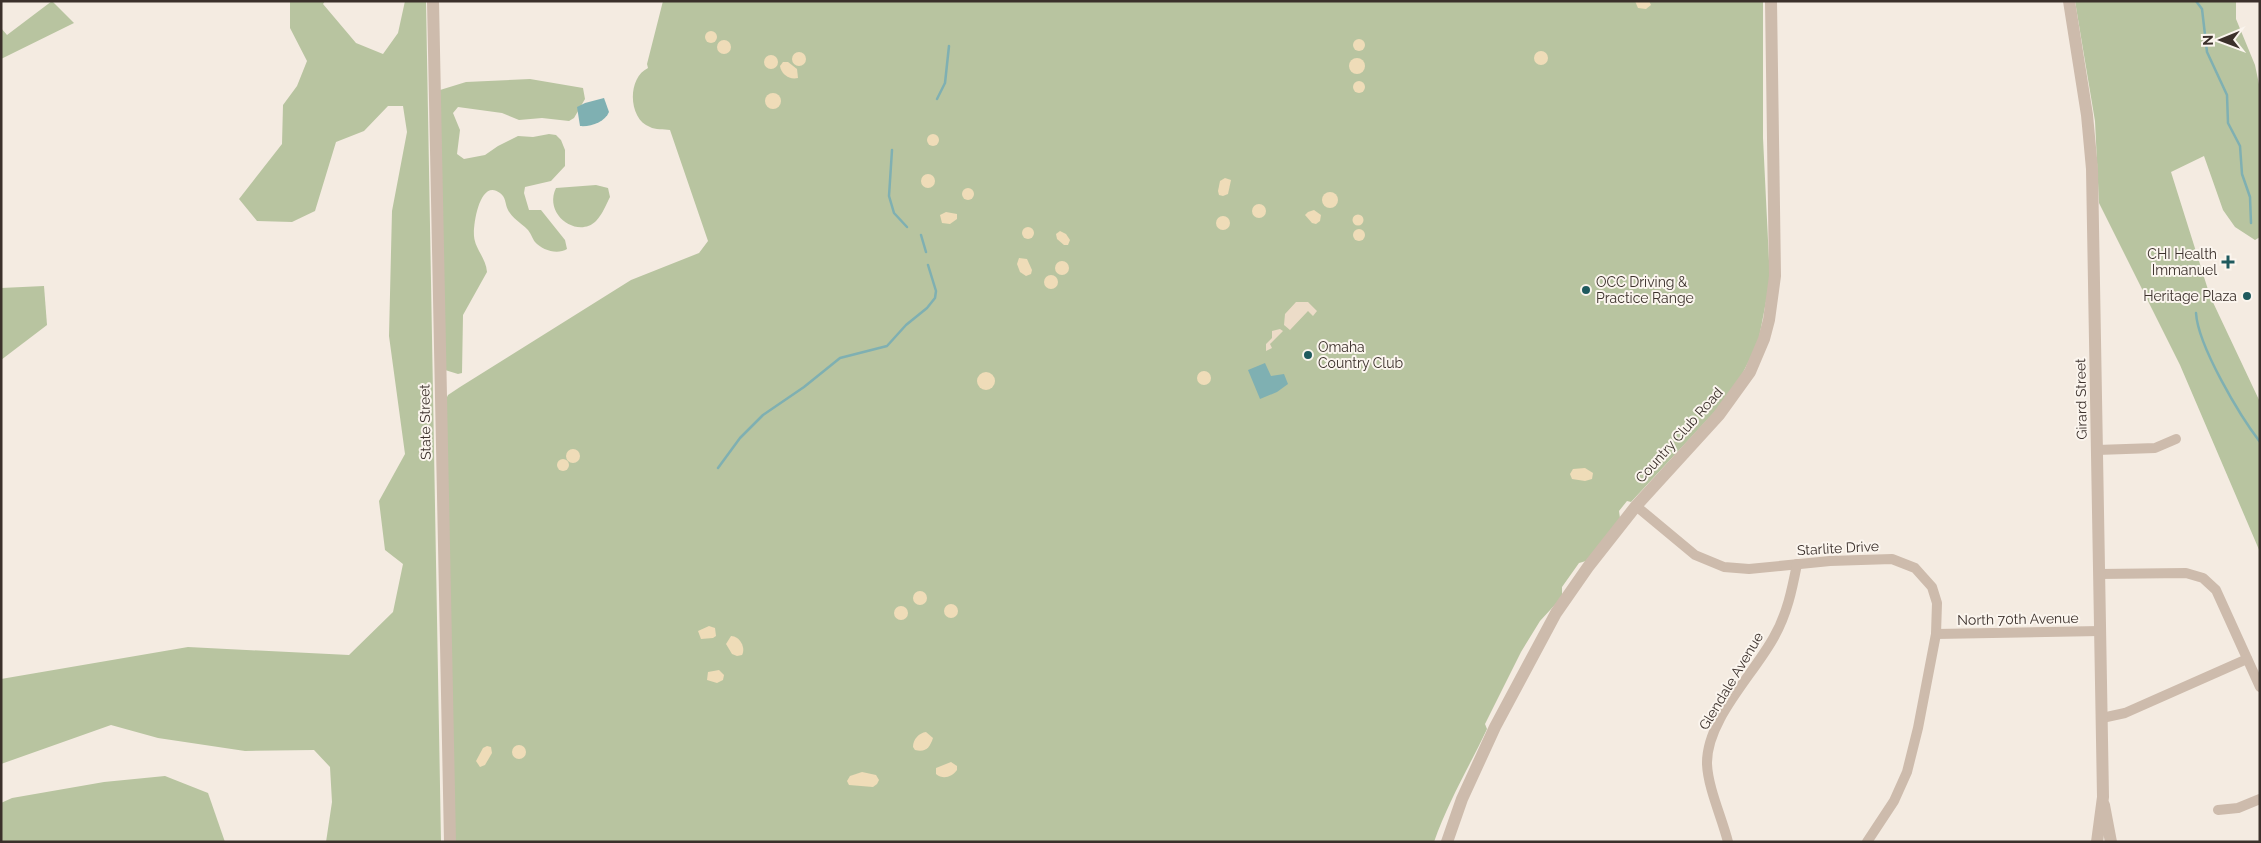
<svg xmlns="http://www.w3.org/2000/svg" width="2261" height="843" viewBox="0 0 2261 843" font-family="Raleway,sans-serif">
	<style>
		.green { fill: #b8c4a0 }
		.sand { fill: #efdcb8 }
		.plaza { fill: #ecdcc8 }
		.water { fill: #7fb0b2 }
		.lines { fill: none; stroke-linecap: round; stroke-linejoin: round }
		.stream { stroke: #7fb0b2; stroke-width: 2.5 }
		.minor { stroke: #cdbbac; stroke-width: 10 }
		.tertiary { stroke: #cdbbac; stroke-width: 12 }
		.poi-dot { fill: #1f5a5e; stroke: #fbf5ee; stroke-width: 2 }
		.labels { text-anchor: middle; stroke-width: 4; stroke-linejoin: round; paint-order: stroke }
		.poi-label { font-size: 14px; fill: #3b302b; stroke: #fbf5ee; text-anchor: end }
		.street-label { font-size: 14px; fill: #3b302b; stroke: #fbf5ee }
	</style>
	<rect width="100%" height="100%" fill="#f4ebe1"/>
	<!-- green -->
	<g class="green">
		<polygon points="52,1 74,23 1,59 1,28 7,35"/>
		<polygon points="290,1 325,1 323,4 356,43 383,54 398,33 405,1 426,1 441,842 326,842 332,802 330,767 314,750 245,751 158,738 111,725 1,764 1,679 188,647 349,655 393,612 403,564 385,550 379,501 405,454 389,336 392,211 407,132 403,106 388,106 364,131 336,142 315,211 292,222 257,221 239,199 282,144 283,105 297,86 307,61 290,28"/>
		<path d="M 663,1 L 1763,1 L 1763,138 L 1770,281 L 1758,343 L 1733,392 L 1631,502 L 1627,501 L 1619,511 L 1620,518 L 1586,561 L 1579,563 L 1562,587 L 1562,597 L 1540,621 L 1521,652 L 1485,724 L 1487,729 C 1469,767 1448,802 1434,842 L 455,842 L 445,401 L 448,395 L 460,387 L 631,280 L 699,253 L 708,241 L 670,130 C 664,129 655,130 650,127 C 628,119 627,78 648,68 L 647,64 Z"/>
		<polygon points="2075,1 2236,1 2236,19 2255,65 2260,89 2260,237 2255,240 2235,227 2223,210 2204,156 2171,172 2210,296 2260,402 2260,552 2180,365 2099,203 2095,121"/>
		<path d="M 530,79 L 583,88 L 585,99 L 574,118 L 569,121 L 542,118 L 519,120 L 502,113 L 458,107 L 453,113 L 460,130 L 457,154 L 464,159 L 485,155 L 498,146 L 518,136 L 533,137 L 549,134 L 556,135 L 561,140 L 565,150 L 565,166 L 551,181 L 525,187 L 524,193 L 529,210 L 541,210 L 565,240 L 567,249 C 557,255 542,250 535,242 C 532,238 531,233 527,229 C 521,223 512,218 508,210 C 505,204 506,197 500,193 C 480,178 473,224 474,236 C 475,249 486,258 487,272 L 463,315 L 462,373 L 458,374 L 445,370 L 440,90 L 466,82 Z"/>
		<path d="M 596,185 L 608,188 L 610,197 C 606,205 602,215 596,221 C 578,239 543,215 556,188 Z"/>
		<polygon points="44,286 47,325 1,360 1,288"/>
		<polygon points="165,776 208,793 225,842 1,842 1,803 12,798 104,782"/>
	</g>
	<!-- sand -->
	<g class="sand">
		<polygon points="1635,1 1649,1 1651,5 1646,9 1638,8"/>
		<circle cx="711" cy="37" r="6"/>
		<circle cx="1359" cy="45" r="6"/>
		<circle cx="724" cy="47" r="7"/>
		<circle cx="1541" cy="58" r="7"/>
		<circle cx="799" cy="59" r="7"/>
		<circle cx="771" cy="62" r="7"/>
		<circle cx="1357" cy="66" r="8"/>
		<path d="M 783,62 L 788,62 L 797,69 L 798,78 C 789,80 781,74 780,66 Z"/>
		<circle cx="1359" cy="87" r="6"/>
		<circle cx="773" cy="101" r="8"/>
		<circle cx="933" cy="140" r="6"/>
		<circle cx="928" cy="181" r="7"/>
		<polygon points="1225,178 1231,180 1228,194 1223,196 1219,195 1218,191 1220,181"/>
		<circle cx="968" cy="194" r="6"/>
		<circle cx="1330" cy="200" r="8"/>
		<circle cx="1259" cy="211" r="7"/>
		<polygon points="1314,210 1321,215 1320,221 1316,224 1312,223 1305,215 1308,212"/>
		<polygon points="946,212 957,214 957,219 950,224 942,223 940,215"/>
		<circle cx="1358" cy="220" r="5.5"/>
		<circle cx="1223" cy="223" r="7"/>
		<circle cx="1028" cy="233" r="6"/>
		<circle cx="1359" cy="235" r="6"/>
		<polygon points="1060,231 1066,234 1070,240 1068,245 1064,245 1057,239 1056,234"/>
		<polygon points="1019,258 1027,259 1032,270 1031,274 1026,276 1020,272 1017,264"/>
		<circle cx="1062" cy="268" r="7"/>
		<circle cx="1051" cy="282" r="7"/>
		<circle cx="1204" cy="378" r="7"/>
		<circle cx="986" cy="381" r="9"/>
		<circle cx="573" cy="456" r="7"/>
		<circle cx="563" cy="465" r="6"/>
		<polygon points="1585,468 1593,473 1592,479 1585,481 1572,479 1570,474 1573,469"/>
		<circle cx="920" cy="598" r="7"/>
		<circle cx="951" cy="611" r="7"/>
		<circle cx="901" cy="613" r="7"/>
		<polygon points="709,626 715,628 716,636 713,638 701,639 698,631"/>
		<path d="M 731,636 C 740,636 746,648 742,655 L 737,656 L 732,654 L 726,644 Z"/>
		<polygon points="719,670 724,675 723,680 717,683 707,680 708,672"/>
		<path d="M 926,732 L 933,738 C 930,747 926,753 915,750 L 913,747 C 913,739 919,733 926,732 Z"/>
		<circle cx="519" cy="752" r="7"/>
		<polygon points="487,746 491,747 492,753 485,765 480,767 476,761 483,748"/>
		<path d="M 951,762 L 957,766 L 957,770 C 952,777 943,780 936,774 L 936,768 Z"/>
		<polygon points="862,772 876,775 879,780 877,784 873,787 849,785 847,781 850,776"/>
	</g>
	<!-- plaza -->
	<g class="plaza">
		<polygon points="1296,302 1308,302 1317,311 1313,316 1308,311 1290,330 1284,325 1285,314"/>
		<polygon points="1280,329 1283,331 1270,344 1272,348 1266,351 1266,344 1272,338 1272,331"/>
	</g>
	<!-- water -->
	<g class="water">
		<path d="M 604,98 L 609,112 C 605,122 591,127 580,126 L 577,107 L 585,103 Z"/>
		<polygon points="1265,363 1271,376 1284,374 1288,384 1277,392 1260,399 1248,370"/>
	</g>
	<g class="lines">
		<!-- stream -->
		<g class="stream">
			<polyline points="2196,1 2202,9 2207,52 2227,95 2228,123 2240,146 2242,174 2250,197 2251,223"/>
			<polyline points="937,99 945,83 949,46"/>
			<polyline points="892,150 889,196 894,213 907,227"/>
			<polyline points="921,235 926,252"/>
			<path d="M 2196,313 C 2198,346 2240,416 2260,442"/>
			<polyline points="718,468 740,438 763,415 804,387 840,358 887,346 906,325 927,308 935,298 936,291 928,265"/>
		</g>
		<!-- minor -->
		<g class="minor">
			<polyline points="2097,450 2155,448 2176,439"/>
			<polyline points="1636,506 1695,555 1724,567 1749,569 1830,561 1892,559 1915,568 1932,587 1937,603 1936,634 1918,728 1907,772 1894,801 1867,842"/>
			<polyline points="2099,574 2186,573 2203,578 2216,590 2260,687"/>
			<polyline points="1936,634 2100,631"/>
			<polyline points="2102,718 2125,713 2247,659"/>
			<polyline points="2218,810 2238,808 2260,799"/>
			<path d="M 1728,842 C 1722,818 1708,788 1707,764 C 1706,720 1754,674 1774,637 C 1787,614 1792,590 1797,564"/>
		</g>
		<!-- tertiary -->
		<g class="tertiary">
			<polyline points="433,1 450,842"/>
			<polyline points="2069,1 2087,115 2092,169 2103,797 2097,842"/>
			<polyline points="2104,805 2111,842"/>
			<polyline points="1447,842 1462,799 1495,727 1556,613 1588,567 1636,506 1719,415 1750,372 1764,339 1769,320 1775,276 1771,1"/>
		</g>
	</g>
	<!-- markers -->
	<g class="poi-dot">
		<path d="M2225.5 254.5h5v5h5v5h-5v5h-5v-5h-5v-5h5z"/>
		<circle cx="1586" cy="290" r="5"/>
		<circle cx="2247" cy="296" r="5"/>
		<circle cx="1308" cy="355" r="5"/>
	</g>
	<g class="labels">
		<!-- poi labels -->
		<g class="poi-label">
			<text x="2217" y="259">CHI Health<tspan x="2217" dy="16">Immanuel</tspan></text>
			<text x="1596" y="287" text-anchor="start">OCC Driving &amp;<tspan x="1596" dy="16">Practice Range</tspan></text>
			<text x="2237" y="301">Heritage Plaza</text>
			<text x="1318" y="352" text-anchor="start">Omaha<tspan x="1318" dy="16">Country Club</tspan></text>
		</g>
		<!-- street labels -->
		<g class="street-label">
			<text transform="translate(2081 399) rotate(-91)" y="5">Girard Street</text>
			<text transform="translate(425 422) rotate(-91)" y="5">State Street</text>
			<text transform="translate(1679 435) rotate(-48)" y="5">Country Club Road</text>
			<text transform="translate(1838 548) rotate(-3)" y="5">Starlite Drive</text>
			<text transform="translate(2018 619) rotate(-1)" y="5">North 70th Avenue</text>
			<text transform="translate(1731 681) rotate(-59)" y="5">Glendale Avenue</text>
		</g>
	</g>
	<!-- border -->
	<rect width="2261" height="843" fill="none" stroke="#3b302b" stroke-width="5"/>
	<!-- north arrow -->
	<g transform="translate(2221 40) rotate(269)" stroke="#fbf5ee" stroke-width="4" paint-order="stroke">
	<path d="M0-4L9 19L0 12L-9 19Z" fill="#3b302b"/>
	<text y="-8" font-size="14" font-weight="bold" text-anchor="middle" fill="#3b302b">N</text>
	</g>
</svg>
